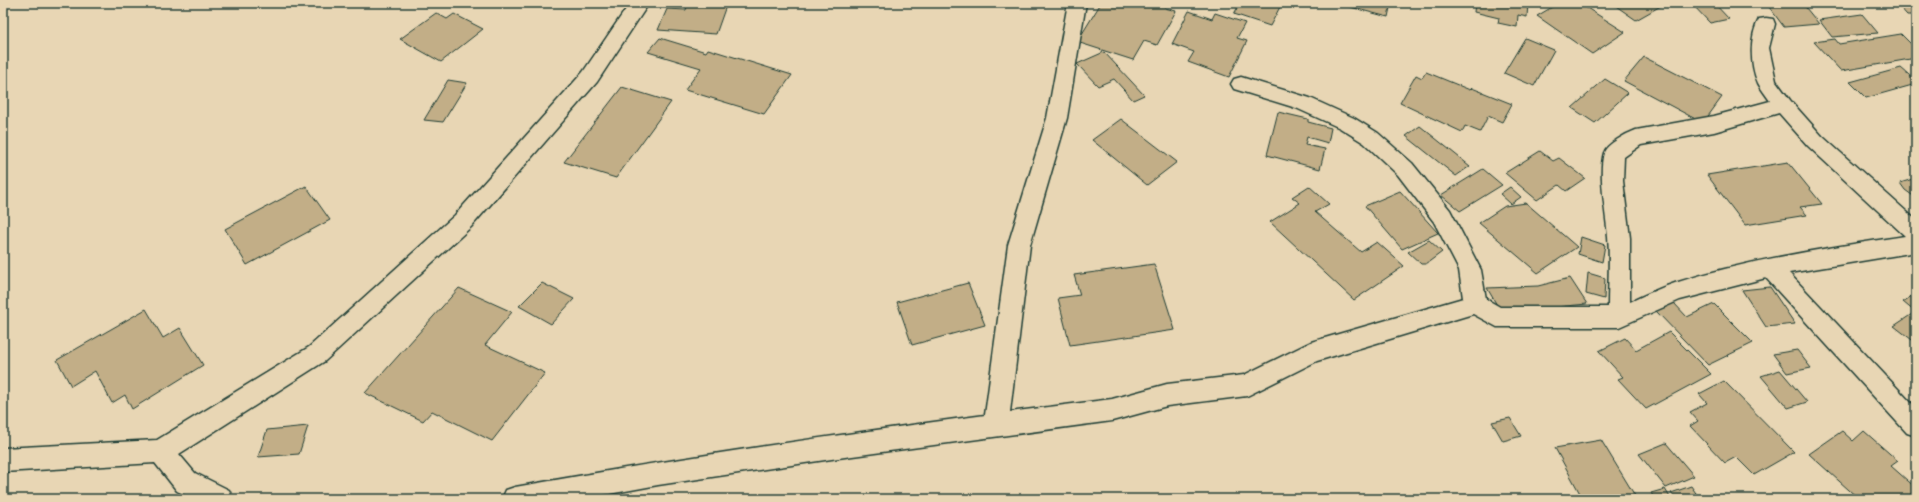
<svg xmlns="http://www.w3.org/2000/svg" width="1919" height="502" viewBox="0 0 1919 502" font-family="'Indie Flower',sans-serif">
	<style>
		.building { fill: #c2ae87; stroke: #1f3d34 }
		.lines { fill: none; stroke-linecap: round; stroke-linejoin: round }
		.street-casing { stroke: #1f3d34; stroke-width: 3 }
		.street { fill: #e8d6b4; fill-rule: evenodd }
	</style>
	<rect width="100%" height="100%" fill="#e8d6b4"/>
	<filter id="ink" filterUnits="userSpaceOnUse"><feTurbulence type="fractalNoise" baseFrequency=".025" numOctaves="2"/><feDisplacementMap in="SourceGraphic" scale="8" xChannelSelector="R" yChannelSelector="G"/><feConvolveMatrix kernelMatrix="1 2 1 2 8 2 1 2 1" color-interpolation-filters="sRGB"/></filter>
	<g filter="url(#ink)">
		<!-- building -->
		<g class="building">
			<polygon points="688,3 727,3 716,34 658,30 667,9 686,10"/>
			<polygon points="1101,3 1168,3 1165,8 1176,11 1157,45 1144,41 1133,60 1077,42"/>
			<polygon points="1240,3 1282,3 1270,26 1234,14"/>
			<polygon points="1335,3 1391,3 1388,17"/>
			<polygon points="1475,3 1528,3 1527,17 1518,15 1517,27 1498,23 1499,18 1474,12"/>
			<polygon points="1559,3 1579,3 1625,32 1592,54 1537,16"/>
			<polygon points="1666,3 1636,20 1613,4 1614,3"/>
			<polygon points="1691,3 1714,3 1729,19 1710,23"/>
			<polygon points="1766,3 1802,3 1819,24 1784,27"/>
			<polygon points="1902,3 1916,3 1916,15 1907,15 1898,5 1904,5"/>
			<polygon points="1189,11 1212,19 1215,13 1245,23 1237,38 1247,41 1229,77 1188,62 1194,52 1172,44"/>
			<polygon points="436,13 447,19 454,14 483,29 441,62 400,39"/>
			<polygon points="1862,14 1878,33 1832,37 1819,20"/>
			<polygon points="1901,34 1916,49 1916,58 1841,71 1814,42 1835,39 1839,44"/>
			<polygon points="660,38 706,52 708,49 792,75 764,114 685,90 701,68 648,52"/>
			<polygon points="1525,38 1554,50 1534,86 1504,73"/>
			<polygon points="1104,52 1144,95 1133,100 1114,79 1098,86 1077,64"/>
			<polygon points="1644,57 1722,97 1703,123 1624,81"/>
			<polygon points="1901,68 1916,81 1916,84 1866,98 1850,82"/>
			<polygon points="1426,72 1470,90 1472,88 1512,104 1502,122 1488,116 1480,132 1465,126 1462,132 1400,103 1416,75 1422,78"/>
			<polygon points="1605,79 1628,93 1595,123 1572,108"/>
			<polygon points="448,80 467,83 443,122 424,120"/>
			<polygon points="622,87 671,102 616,178 564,162"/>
			<polygon points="1278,112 1308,119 1308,122 1331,128 1328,143 1307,137 1305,145 1325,149 1320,169 1267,155"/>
			<polygon points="1121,119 1177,162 1147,185 1092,140"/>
			<polygon points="1420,126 1470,166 1456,176 1406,136"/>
			<polygon points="1540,151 1553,161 1559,158 1585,178 1566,191 1559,185 1537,200 1505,173"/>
			<polygon points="1788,162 1822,204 1800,207 1807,215 1745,225 1707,175"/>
			<polygon points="1483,169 1502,185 1460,211 1441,195"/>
			<polygon points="1916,178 1916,198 1905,190 1900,183"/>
			<polygon points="306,186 330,220 247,265 225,229"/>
			<polygon points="1309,186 1329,204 1315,212 1361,252 1377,242 1404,266 1354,300 1270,222 1300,203 1292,197"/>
			<polygon points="1510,187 1521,197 1511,204 1500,194"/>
			<polygon points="1400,191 1438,233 1402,249 1365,206"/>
			<polygon points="1526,203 1577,247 1538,273 1479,223 1505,206"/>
			<polygon points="1581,237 1605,245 1602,262 1578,254"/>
			<polygon points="1429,240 1442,252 1426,264 1421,264 1408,252"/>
			<polygon points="1154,264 1175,330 1070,345 1058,298 1080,295 1074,275"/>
			<polygon points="1588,273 1605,278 1604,299 1586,294"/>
			<polygon points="1570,278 1587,304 1501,312 1487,288 1538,286"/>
			<polygon points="542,283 574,299 551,324 519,306"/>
			<polygon points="968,283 985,325 912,345 897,302"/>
			<polygon points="1770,287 1795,324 1766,327 1742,290"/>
			<polygon points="459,288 512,312 485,345 545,373 492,441 432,411 423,421 365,393"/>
			<polygon points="1916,293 1916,343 1894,326 1915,312 1903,302"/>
			<polygon points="1674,303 1687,317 1714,304 1753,343 1708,365 1656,311"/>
			<polygon points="146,309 163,338 180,328 203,365 132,409 125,395 112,403 95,371 71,386 57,360"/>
			<polygon points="1669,332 1711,374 1646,409 1618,379 1623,377 1599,351 1625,338 1636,350"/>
			<polygon points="1797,350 1811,368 1787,373 1773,354"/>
			<polygon points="1780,370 1807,402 1788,408 1761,376"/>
			<polygon points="1724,381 1794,452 1754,475 1736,457 1725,463 1690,426 1698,421 1690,412 1707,403 1699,394"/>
			<polygon points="1510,418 1521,436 1503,441 1492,422"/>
			<polygon points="308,426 299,454 258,457 267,430"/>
			<polygon points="1842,431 1853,441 1864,431 1898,461 1891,466 1916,488 1916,499 1859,499 1809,454"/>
			<polygon points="1601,440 1637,499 1583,499 1555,448"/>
			<polygon points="1666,443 1694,476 1666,488 1639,454"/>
			<polygon points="1691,486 1700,499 1676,499 1671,493"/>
			<polygon points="1665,489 1671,499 1655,499 1651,493"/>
		</g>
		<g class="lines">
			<!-- street casing -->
			<g class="street-casing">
				<g id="street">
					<polygon points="630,3 649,3 597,82 471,227 325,361 179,454 195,473 229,490 233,499 194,499 177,491 155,463 3,472 3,448 157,440 309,347 455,215 583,72"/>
					<path d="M 1068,3 L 1086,3 L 1067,118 L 1030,245 L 1010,412 L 1112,399 L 1167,384 L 1244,375 L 1311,342 L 1463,298 L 1459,270 L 1434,222 L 1398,175 L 1364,143 L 1340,128 L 1296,108 L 1234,89 L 1231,84 L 1234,79 L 1241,77 L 1310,98 L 1354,118 L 1378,133 L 1412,163 L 1450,210 L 1481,270 L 1486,299 L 1500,307 L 1608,307 C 1608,284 1610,259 1608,236 C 1606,215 1598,172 1604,153 C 1606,144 1628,133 1636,130 L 1714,116 L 1770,101 C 1766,95 1761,89 1758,83 C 1750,65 1749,37 1759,19 L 1766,18 L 1773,19 L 1775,24 L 1769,48 L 1776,81 L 1790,100 L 1822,136 L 1916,220 L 1916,252 L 1789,273 L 1916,408 L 1916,436 L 1907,433 L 1766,278 L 1680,300 L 1619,327 L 1497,327 L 1473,314 L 1317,361 L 1247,396 L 1167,406 L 1112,421 L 845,457 L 658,485 L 582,499 L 502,499 L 506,490 L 515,487 C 671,459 828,436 985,415 L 1008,245 L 1047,118 ZM 1779,113 L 1808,146 L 1905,236 C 1828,248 1750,259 1675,283 C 1660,288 1645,295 1630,302 L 1630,238 L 1623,181 L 1624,157 L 1641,145 L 1714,132 Z"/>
				</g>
			</g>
			<!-- street -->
			<use href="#street" class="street"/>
		</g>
	</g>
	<!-- margin -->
	<rect width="1919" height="502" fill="none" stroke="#e8d6b4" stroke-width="16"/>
	<rect x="8" y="8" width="1903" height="486" fill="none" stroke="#1f3d34" stroke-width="1.5" filter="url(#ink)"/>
</svg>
